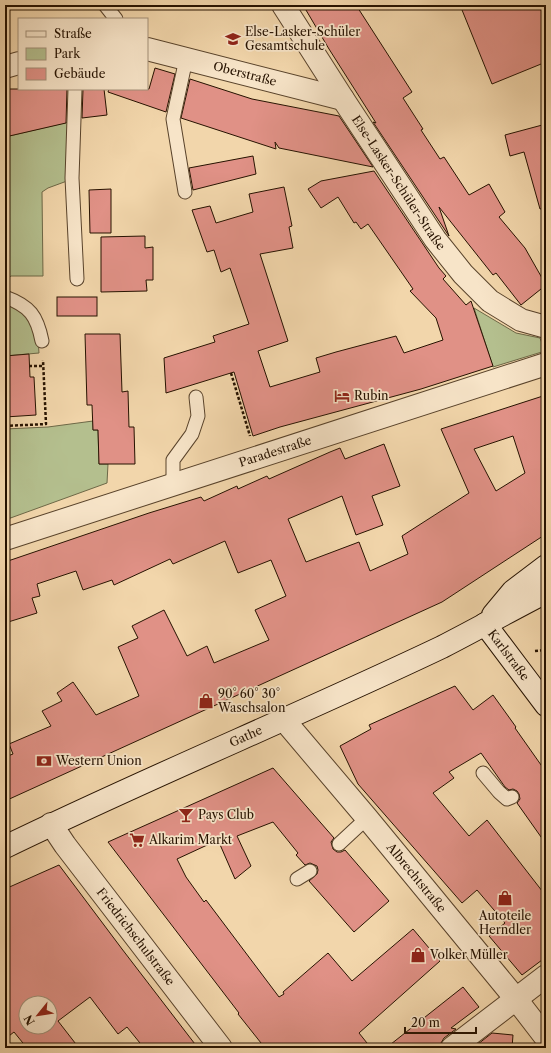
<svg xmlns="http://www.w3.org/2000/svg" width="551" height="1053" viewBox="0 0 551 1053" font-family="'Libre Caslon Text',serif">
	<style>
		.green { fill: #b4bf8e; stroke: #6d6847 }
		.building { fill: #e09186; stroke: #261200; fill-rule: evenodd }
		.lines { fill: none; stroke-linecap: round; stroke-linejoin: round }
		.lane-casing { stroke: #59432b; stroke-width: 15 }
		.street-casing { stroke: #59432b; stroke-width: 24 }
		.secondary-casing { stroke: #261200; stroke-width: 24 }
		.path { stroke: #261200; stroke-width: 2.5; stroke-dasharray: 3 2; stroke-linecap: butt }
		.lane { stroke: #f7e4c8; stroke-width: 13 }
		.street { stroke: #f7e4c8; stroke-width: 22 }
		.secondary { stroke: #f7e4c8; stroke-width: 22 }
		.labels { text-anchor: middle; stroke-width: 3.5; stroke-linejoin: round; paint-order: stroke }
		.poi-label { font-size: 12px; fill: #261200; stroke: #f7e4c8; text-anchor: start }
		.street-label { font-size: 12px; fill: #261200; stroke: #f7e4c8 }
	</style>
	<rect width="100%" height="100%" fill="#f2d6ab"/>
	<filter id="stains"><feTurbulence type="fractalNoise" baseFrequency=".005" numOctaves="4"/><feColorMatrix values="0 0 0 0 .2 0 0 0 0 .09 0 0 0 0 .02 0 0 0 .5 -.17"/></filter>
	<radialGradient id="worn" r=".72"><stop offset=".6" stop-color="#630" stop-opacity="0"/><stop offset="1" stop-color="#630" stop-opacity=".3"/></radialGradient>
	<!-- green -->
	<g class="green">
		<polygon points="68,122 67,181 48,188 42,192 43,276 11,276 5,280 5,137"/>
		<polygon points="5,300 28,310 37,327 39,353 5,356"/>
		<polygon points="474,308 516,333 540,338 545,351 493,367"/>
		<polygon points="93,421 93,430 98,430 99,464 108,464 107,483 5,520 5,429 48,427"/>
	</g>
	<!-- building -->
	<g class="building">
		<polygon points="303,5 356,5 412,92 403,98 423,129 421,130 440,159 444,157 469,195 489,184 505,212 499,217 525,248 546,285 521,305 496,273 493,275 439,207 449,236 373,122 376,123 329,49"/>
		<polygon points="460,5 539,5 546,22 546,62 492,84"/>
		<polygon points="155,68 175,74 166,112 108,92 109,89 149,89"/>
		<polygon points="190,79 252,99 339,116 373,167 279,148 275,142 276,149 181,118"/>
		<polygon points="5,89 67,89 66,123 5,137"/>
		<polygon points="83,89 104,89 107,115 82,118"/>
		<polygon points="546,124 546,208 540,209 524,152 510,156 505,135"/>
		<polygon points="253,156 256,174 193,190 189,168"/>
		<polygon points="374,171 439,268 446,276 443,279 466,305 471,301 493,366 421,389 280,427 253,436 234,372 166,393 164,358 215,342 213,336 249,324 230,268 221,272 214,250 207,252 192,210 210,206 216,223 253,212 249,194 284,187 292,226 289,227 293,248 260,254 288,341 258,351 270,387 320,372 316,358 336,352 396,336 404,353 443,340 436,318 410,291 413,289 368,224 361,229 356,222 354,223 338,197 321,208 308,189 321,181"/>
		<polygon points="111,189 111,233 90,233 89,190"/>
		<polygon points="145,236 145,248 153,247 153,280 146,280 147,291 101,292 101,237"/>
		<rect x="57" y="297" width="40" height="19"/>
		<polygon points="85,334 120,334 122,392 128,391 129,427 134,427 135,464 99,464 98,430 93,430 92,405 87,405"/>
		<polygon points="29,354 30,377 34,377 36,415 5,417 5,356"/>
		<path d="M 546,395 L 546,534 L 442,602 L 5,801 L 5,757 L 13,754 L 9,744 L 51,726 L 42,711 L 62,701 L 57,693 L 73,682 L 96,715 L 139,696 L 118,647 L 138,638 L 132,626 L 164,610 L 187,656 L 207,646 L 214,663 L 269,640 L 255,610 L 286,596 L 271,560 L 238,573 L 225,541 L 173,564 L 170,559 L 114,585 L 112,580 L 83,590 L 76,571 L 37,584 L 40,596 L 32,598 L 37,613 L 5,623 L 5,562 L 149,513 L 201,497 L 204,501 L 237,486 L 238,489 L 267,476 L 269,479 L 330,452 L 340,448 L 345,459 L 384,444 L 400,486 L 372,496 L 383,525 L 356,535 L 342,496 L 288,519 L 306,562 L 359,542 L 370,571 L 408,554 L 402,536 L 469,493 L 441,429 ZM 513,436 L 525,473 L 496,491 L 474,449 Z"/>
		<polygon points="455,686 473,710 493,695 516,727 515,728 546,772 546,844 517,803 520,799 519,794 517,791 513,789 509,790 505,787 481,753 449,772 454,778 433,793 469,836 487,820 546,896 546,957 522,975 489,936 505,923 477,890 462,903 358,784 340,746 371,729 369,725"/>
		<polygon points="273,768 334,838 331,842 333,849 337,852 341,852 345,850 389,901 354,932 309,881 317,874 318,870 317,866 310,863 305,865 296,855 298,853 273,822 237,836 251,866 235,879 218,840 177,859 186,877 204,902 206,900 279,997 284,994 283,992 328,953 352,981 413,929 440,961 359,1033 371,1048 265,1048 238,1014 239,1013 108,842"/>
		<path d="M 59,865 L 122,949 L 198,1048 L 144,1048 L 127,1027 L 118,1034 L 90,997 L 58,1021 L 79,1048 L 27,1048 L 14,1032 L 5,1039 L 5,889 ZM 26,1003 L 50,1003 L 50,1027 L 26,1027 Z"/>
		<polygon points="463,987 479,1007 451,1028 456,1029 444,1038 441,1043 440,1048 386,1048"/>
		<polygon points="492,1033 513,1035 512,1048 473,1048"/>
	</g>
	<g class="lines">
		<!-- lane casing -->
		<g class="lane-casing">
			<g id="lane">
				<polyline points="105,5 116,19"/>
				<polyline points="75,89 72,178 77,279"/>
				<polyline points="185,192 173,119 186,59"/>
				<path d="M 5,297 C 30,306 37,316 42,341"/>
				<polyline points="173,485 173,460 192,434 198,416 196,397"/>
				<polyline points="483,773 499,792 507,799 512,797"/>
				<polyline points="339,844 367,818"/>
				<polyline points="297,879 310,871"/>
			</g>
		</g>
		<!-- street casing -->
		<g class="street-casing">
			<g id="street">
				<path id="s1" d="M 283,5 L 343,99 L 435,239 L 463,274 L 490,301 L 521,320 L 546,327"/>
				<path id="s2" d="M 147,49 L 343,99"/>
				<polyline points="5,67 19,63"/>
				<path id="s3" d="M 5,539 L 546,364"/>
				<path id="s4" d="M 284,720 L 367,818 L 516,999 L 546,1038"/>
				<path id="s5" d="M 51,824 L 65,845 L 221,1048"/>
				<polyline points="452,1048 546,976"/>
			</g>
		</g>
		<!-- secondary casing -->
		<g class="secondary-casing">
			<g id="secondary">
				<polyline points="493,615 513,591 546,566"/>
				<path id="s6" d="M 485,624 L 546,705"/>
				<path id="s7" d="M 5,847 C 149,777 297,716 442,647 C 477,629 511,610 546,592"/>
			</g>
		</g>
		<!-- path -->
		<g class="path">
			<polyline points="29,366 43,366"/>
			<polyline points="231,373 250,436"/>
			<polyline points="5,426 46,424 43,360"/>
			<polyline points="535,651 546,650"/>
		</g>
		<!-- lane -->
		<use href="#lane" class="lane"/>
		<!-- street -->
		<use href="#street" class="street"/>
		<!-- secondary -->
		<use href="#secondary" class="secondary"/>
	</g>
	<!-- icons -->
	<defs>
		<g id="school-bare" transform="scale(1.2)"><path d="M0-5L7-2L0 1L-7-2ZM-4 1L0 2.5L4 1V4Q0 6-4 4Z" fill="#8f2418" stroke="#f7e4c8" stroke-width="2.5" paint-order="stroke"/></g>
		<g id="hotel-bare" transform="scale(1.2)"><path d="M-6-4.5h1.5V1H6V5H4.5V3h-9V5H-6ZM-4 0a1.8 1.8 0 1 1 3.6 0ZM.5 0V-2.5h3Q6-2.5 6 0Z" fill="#8f2418" stroke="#f7e4c8" stroke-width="2.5" paint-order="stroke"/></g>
		<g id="shop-bare" transform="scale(1.2)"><path d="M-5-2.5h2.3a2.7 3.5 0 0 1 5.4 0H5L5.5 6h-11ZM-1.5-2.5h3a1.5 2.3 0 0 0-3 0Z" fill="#8f2418" stroke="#f7e4c8" stroke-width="2.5" paint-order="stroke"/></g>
		<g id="bank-bare" transform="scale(1.2)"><path d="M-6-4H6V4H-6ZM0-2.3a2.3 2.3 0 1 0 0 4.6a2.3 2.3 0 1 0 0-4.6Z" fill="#8f2418" stroke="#f7e4c8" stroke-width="2.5" paint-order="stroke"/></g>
		<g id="bar-bare" transform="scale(1.2)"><path d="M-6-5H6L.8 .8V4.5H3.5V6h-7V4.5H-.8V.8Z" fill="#8f2418" stroke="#f7e4c8" stroke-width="2.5" paint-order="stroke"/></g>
		<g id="supermarket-bare" transform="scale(1.2)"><path d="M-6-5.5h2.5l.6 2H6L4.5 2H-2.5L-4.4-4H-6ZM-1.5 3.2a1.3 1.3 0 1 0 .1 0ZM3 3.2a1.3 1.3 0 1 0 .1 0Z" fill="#8f2418" stroke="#f7e4c8" stroke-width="2.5" paint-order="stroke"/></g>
	</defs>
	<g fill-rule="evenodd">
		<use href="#school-bare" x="233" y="39"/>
		<use href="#hotel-bare" x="342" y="396"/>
		<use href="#shop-bare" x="206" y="701"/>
		<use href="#bank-bare" x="44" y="761"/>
		<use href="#bar-bare" x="186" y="815"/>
		<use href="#supermarket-bare" x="137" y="840"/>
		<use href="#shop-bare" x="505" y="898"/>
		<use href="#shop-bare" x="418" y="955"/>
	</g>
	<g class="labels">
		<!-- poi labels -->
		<g class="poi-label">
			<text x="245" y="36">Else-Lasker-Schüler<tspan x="245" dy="14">Gesamtschule</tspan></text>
			<text x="354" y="400">Rubin</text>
			<text x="218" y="698">90° 60° 30°<tspan x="218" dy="14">Waschsalon</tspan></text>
			<text x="56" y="765">Western Union</text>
			<text x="198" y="819">Pays Club</text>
			<text x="149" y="844">Alkarim Markt</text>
			<text x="505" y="920" text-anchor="middle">Autoteile<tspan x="505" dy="14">Herndler</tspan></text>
			<text x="430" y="959">Volker Müller</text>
		</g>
		<!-- street labels -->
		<g class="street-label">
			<text dy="4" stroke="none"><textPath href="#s2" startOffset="101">Oberstraße</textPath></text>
			<text dy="4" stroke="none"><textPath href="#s1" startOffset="212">Else-Lasker-Schüler-Straße</textPath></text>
			<text dy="4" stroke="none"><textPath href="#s3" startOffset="284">Paradestraße</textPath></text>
			<text dy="4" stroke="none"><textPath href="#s6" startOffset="39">Karlstraße</textPath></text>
			<text dy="4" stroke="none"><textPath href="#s7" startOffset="265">Gathe</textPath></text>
			<text dy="4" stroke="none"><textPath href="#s4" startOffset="206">Albrechtstraße</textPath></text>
			<text dy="4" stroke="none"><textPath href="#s5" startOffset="141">Friedrichschulstraße</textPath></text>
		</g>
	</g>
	<!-- margin -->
	<rect width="551" height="1053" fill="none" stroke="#f2d6ab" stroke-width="20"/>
	<rect x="6" y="6" width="539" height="1041" fill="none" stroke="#261200" stroke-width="2"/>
	<rect x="10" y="10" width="531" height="1033" fill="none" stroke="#261200"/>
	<!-- legend -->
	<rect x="18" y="18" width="130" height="72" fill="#f7e4c8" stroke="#a39078"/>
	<rect x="26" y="31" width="20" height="6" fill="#f7e4c8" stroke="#a39078"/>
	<text x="54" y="38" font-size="12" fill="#261200">Straße</text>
	<rect x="26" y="48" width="20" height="12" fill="#b4bf8e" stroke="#a39078"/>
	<text x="54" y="58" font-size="12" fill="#261200">Park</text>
	<rect x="26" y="68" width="20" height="12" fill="#e09186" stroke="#a39078"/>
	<text x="54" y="78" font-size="12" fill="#261200">Gebäude</text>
	<!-- north arrow -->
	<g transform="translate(38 1015) rotate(240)"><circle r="19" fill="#f7e4c8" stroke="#a39078"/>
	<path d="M0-3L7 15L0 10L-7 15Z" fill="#8f2418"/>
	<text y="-6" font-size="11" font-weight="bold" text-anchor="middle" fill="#261200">N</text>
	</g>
	<!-- scale -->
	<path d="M405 1027v6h71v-6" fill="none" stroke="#261200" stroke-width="2"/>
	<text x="411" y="1027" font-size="12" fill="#261200" stroke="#f7e4c8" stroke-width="3" paint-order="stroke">20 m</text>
	<rect width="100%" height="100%" filter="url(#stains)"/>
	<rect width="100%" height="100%" fill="url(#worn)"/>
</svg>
